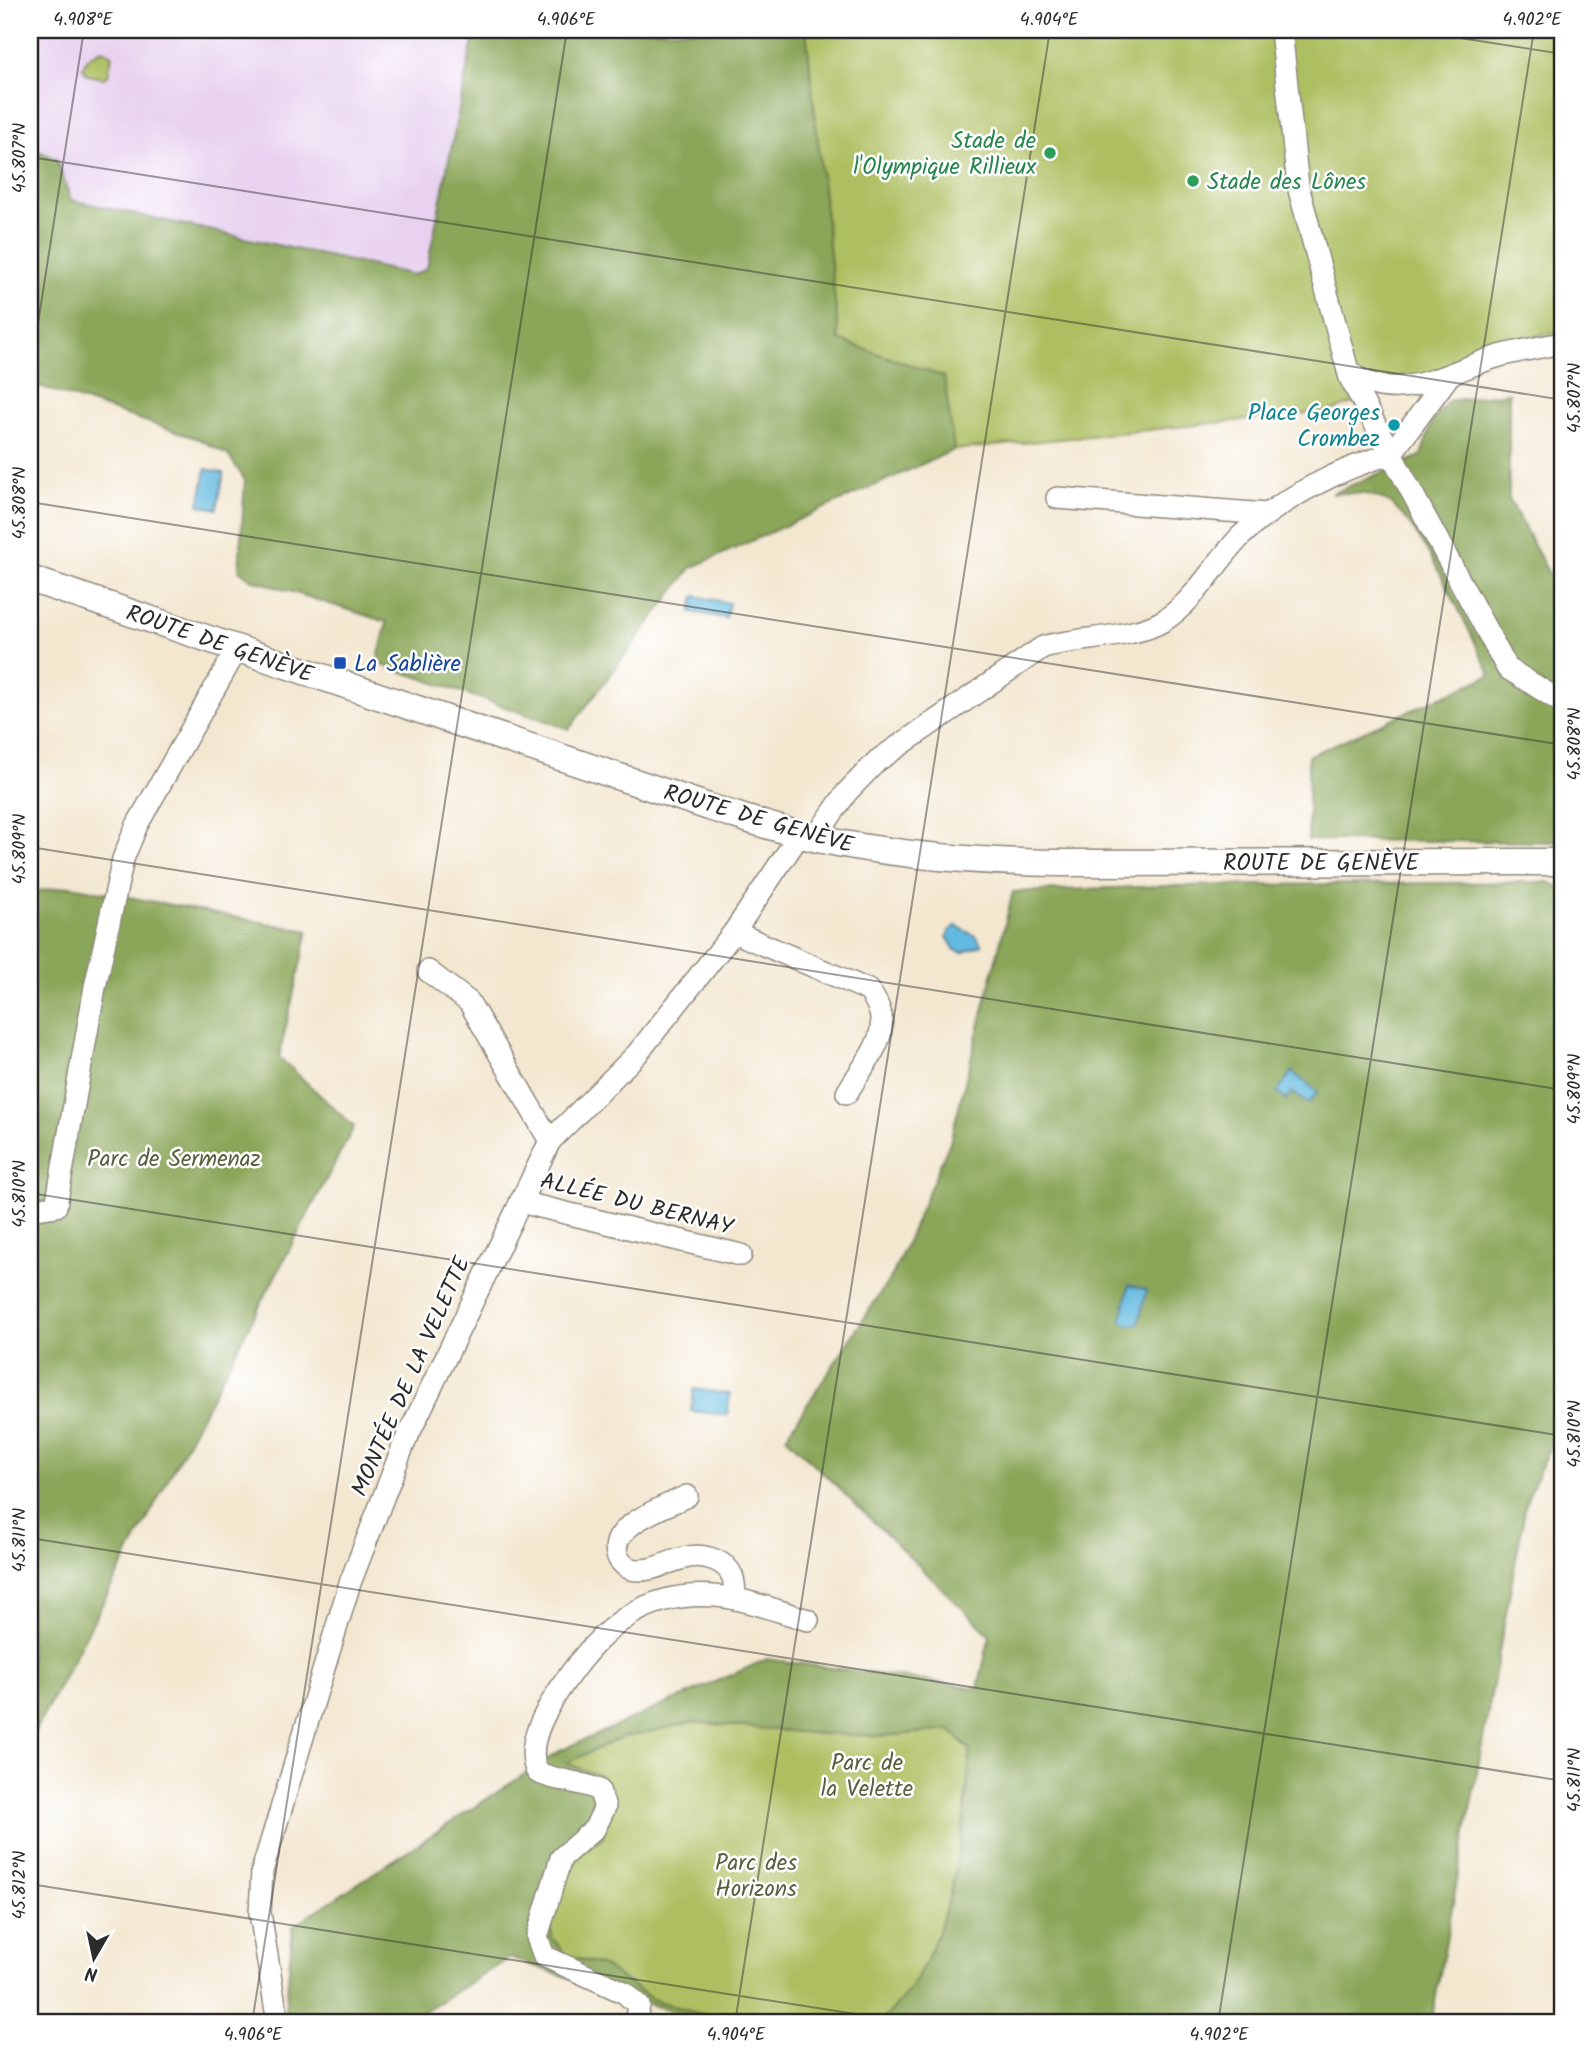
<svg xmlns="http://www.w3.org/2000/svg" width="1593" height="2053" viewBox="0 0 1593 2053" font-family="Kalam,sans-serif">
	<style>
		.built { fill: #e8d2ef }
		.green { fill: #aebf62; stroke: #6c7546; stroke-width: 2 }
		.forest { fill: #8aa658; stroke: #5a6842; stroke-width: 2 }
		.water { fill: #64bae0; stroke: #487286; stroke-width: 2 }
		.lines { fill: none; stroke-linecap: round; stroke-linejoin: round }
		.minor-casing { stroke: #8f897e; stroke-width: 24 }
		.major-casing { stroke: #8f897e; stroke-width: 29 }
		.minor { stroke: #fff; stroke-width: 21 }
		.major { stroke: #fff; stroke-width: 26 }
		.ticks { fill: none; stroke: #2b2b2b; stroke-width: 2; stroke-opacity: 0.45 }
		.leisure-dot { fill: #2e9e5b; stroke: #fff; stroke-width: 2.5 }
		.culture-dot { fill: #0f9aa8; stroke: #fff; stroke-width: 2.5 }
		.transit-dot { fill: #1a4fb4; stroke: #fff; stroke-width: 2.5 }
		.labels { text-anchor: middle; stroke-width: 5; stroke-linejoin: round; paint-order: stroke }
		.leisure-label { font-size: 23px; fill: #27864d; stroke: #fff; text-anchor: end }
		.culture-label { font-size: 23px; fill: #0d838f; stroke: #fff; text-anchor: end }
		.street-label { font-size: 23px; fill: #2b2b2b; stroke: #fff }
		.transit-label { font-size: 23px; fill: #164399; stroke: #fff; text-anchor: start }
		.park-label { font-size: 23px; fill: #595f3e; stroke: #fff }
		.neatline { fill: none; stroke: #2b2b2b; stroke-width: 2.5 }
		.ticks-label { font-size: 18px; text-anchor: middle; fill: #2b2b2b }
	</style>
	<rect width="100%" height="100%" fill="#fff"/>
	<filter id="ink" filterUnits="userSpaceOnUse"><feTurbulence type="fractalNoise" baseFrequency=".0143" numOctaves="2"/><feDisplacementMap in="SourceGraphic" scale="14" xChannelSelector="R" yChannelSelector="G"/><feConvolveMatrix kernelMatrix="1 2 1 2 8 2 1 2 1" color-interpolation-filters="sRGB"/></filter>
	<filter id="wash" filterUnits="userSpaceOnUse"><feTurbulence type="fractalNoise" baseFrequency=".00686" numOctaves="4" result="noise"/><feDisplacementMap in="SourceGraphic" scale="28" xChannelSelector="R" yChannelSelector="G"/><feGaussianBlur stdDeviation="1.57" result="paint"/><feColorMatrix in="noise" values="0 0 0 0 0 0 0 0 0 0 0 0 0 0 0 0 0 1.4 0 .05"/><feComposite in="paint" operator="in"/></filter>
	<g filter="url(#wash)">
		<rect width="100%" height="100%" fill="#f3e7d0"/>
		<!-- built -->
		<polygon class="built" points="30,30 475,30 427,269 414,275 70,200 56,159 30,147"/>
		<!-- green -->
		<g class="green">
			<polygon points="806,30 1563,30 1563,333 1539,335 1331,411 954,450 944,377 839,340"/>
			<path d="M 103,50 L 112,55 L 108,76 L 103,78 L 87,75 L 83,68 C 86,56 93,54 103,50 Z"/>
			<path d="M 693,1722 L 822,1734 L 882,1736 L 950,1730 L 970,1750 C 965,1830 955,1917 912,1986 C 903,2000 891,2011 880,2023 L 729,2023 L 654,2000 L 603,1966 L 566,1955 L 552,1938 L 550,1921 L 566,1873 L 581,1852 L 566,1763 L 620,1738 Z"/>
		</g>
		<!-- forest -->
		<g class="forest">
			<polygon points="475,30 806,30 839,340 944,377 954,450 691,568 569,729 377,663 387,622 251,579 239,570 245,480 228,455 199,439 30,383 30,147 56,159 71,200 414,275 427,268"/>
			<path d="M 1509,393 L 1509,499 L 1563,600 L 1563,842 L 1308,840 L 1308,756 L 1491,675 C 1468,631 1428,536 1393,506 C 1377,491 1350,492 1331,494 L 1421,456 L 1432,422 L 1448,401 Z"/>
			<path d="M 1549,882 L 1563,889 L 1563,1416 L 1527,1499 L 1431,2023 L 880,2023 C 891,2011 903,2000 912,1986 C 955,1917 965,1830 970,1749 L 950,1730 L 882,1736 L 822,1734 L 693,1722 L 620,1738 L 566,1763 L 600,1776 L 613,1798 L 602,1838 L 581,1852 L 566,1873 L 550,1921 L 552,1938 L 566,1955 L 603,1966 L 654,2000 L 729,2023 L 706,2023 L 510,1958 L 405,2023 L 284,2023 L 293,1926 L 560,1751 L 767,1659 L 978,1688 L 990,1635 L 786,1437 L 893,1274 L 950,1142 L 1013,892 L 1161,886 Z"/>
			<polygon points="71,886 308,931 279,1057 354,1127 30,1741 30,892"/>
		</g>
		<!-- water -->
		<g class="water">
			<polygon points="206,469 224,473 217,509 199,505"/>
			<polygon points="695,596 729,603 726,618 691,612"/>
			<polygon points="956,926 976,936 982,945 962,953 955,950 947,937 950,930"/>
			<polygon points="1292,1072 1318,1092 1308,1104 1292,1092 1286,1100 1277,1092"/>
			<polygon points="1129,1285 1147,1290 1138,1324 1128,1325 1121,1320"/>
			<polygon points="694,1389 730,1394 727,1415 691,1411"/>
		</g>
	</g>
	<g filter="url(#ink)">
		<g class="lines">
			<!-- minor casing -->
			<g class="minor-casing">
				<g id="minor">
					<polyline points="1281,30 1298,186 1350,378 1507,668 1563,703"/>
					<path d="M 1348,371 C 1393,408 1448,372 1493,358 C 1516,351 1540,347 1563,343"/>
					<polyline points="1391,454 1448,377"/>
					<polyline points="1057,498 1267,514"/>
					<path d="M 815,838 L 847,792 L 877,761 L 1043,647 C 1079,637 1132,639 1163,621 C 1196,601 1215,562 1242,535 C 1280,499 1341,468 1391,454"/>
					<path d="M 734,932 L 868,990 C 900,1029 868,1056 847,1093"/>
					<polyline points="428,971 469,1002 550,1141"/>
					<polyline points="30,1202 34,1209 56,1206 95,987 123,859 137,825 237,649"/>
					<polyline points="520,1202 741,1255"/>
					<path d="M 687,1496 C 667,1506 609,1525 617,1554 C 618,1560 625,1567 631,1569 C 659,1576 682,1546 715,1560 C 734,1568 735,1581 735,1599"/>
					<polyline points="278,2023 260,1913 262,1871 350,1583 404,1444 550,1141 637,1054 734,932 800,834"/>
					<path d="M 634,2023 L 639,2006 L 625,1993 L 544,1956 L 537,1937 L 561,1858 L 595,1828 L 605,1807 L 599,1790 C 579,1780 557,1782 537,1772 C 526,1748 541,1719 554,1698 C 598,1628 648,1582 736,1599 C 760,1604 784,1613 808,1620"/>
				</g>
			</g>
			<!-- major casing -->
			<g class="major-casing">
				<path id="major" d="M 30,579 L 709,807 C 745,818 781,831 818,839 C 898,856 978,862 1060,863 L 1563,862"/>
			</g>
			<!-- minor -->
			<use href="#minor" class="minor"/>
			<!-- major -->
			<use href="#major" class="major"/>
		</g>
	</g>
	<!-- ticks -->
	<path class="ticks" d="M 1409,30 L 1563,54M 30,157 L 1563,400M 30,374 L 84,30M 30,502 L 1563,745M 30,847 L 1563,1090M 30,1193 L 1563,1436M 30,1538 L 1563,1781M 30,1884 L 912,2023M 252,2023 L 567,30M 735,2023 L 1050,30M 1218,2023 L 1534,30"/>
	<!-- markers -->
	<g class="leisure-dot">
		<circle cx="1050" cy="153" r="7"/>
		<circle cx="1193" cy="181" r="7"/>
	</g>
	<circle class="culture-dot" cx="1394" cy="425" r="7"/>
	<rect class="transit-dot" x="333" y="656" width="14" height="14" rx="3.5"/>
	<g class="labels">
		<!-- leisure labels -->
		<g class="leisure-label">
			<text x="1036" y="148">Stade de<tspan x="1036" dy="26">l'Olympique Rillieux</tspan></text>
			<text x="1207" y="189" text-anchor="start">Stade des Lônes</text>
		</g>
		<!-- culture labels -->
		<g class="culture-label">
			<text x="1380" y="420">Place Georges<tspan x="1380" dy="26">Crombez</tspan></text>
		</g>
		<!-- street labels -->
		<g class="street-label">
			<text transform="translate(220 643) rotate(19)" y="8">ROUTE DE GENÈVE</text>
			<text transform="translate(759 818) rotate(16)" y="8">ROUTE DE GENÈVE</text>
			<text x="1321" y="870">ROUTE DE GENÈVE</text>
			<text transform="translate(637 1203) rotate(14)" y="8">ALLÉE DU BERNAY</text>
			<text transform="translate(410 1376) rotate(-66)" y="8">MONTÉE DE LA VELETTE</text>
		</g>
		<!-- transit labels -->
		<g class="transit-label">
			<text x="354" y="671">La Sablière</text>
		</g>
		<!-- park labels -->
		<g class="park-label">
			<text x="174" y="1166">Parc de Sermenaz</text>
			<text x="867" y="1770">Parc de<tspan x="867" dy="26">la Velette</tspan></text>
			<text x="756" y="1870">Parc des<tspan x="756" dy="26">Horizons</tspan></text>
		</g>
	</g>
	<!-- margin -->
	<rect width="1593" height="2053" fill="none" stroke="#fff" stroke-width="77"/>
	<!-- north arrow -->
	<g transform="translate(94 1958) rotate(189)" stroke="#ffffff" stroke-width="5" paint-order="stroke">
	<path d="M0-5L12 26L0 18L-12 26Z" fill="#2b2b2b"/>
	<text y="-10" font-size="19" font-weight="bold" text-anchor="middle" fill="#2b2b2b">N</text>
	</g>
	<rect x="38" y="38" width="1516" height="1976" class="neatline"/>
	<g class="ticks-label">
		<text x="83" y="25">4.908°E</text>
		<text x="566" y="25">4.906°E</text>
		<text x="1049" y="25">4.904°E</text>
		<text x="1532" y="25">4.902°E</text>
		<text transform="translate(19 158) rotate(-90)" y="6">45.807°N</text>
		<text transform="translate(1574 398) rotate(-90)" y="6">45.807°N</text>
		<text transform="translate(19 503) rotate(-90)" y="6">45.808°N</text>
		<text transform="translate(1574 744) rotate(-90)" y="6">45.808°N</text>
		<text transform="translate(19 849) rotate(-90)" y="6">45.809°N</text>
		<text transform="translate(1574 1089) rotate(-90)" y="6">45.809°N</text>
		<text transform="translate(19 1194) rotate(-90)" y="6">45.810°N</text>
		<text transform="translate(1574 1434) rotate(-90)" y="6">45.810°N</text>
		<text transform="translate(19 1540) rotate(-90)" y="6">45.811°N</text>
		<text transform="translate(1574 1780) rotate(-90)" y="6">45.811°N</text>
		<text transform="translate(19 1885) rotate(-90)" y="6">45.812°N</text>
		<text x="253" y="2040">4.906°E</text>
		<text x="736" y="2040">4.904°E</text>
		<text x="1219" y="2040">4.902°E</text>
	</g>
</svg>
